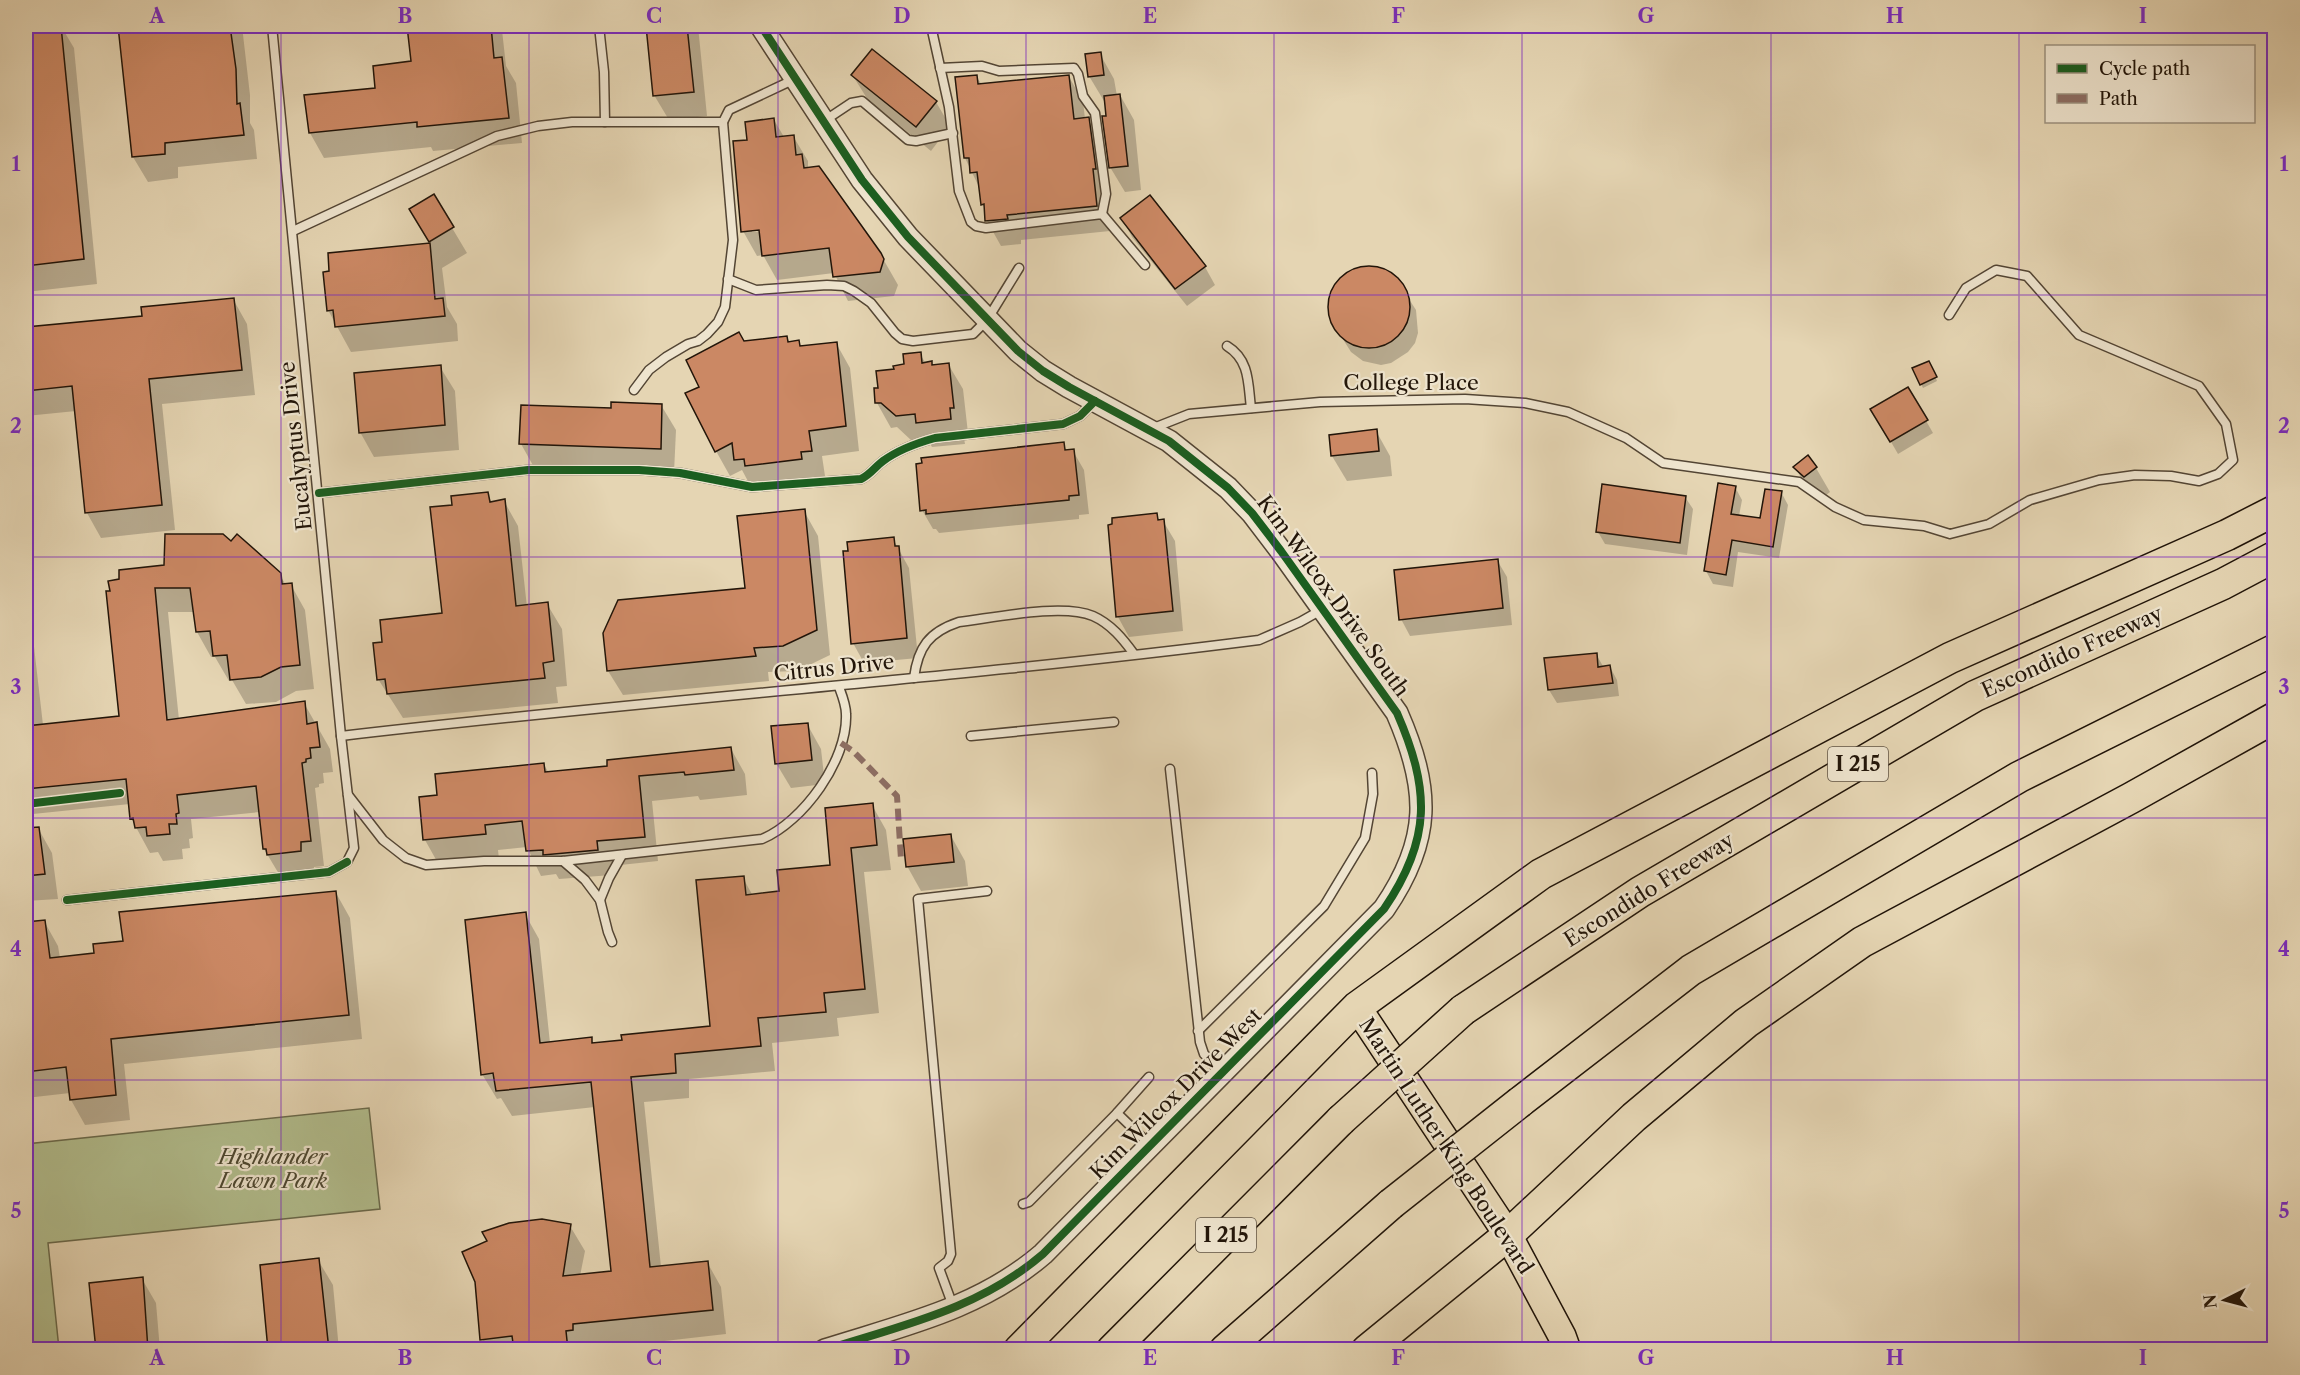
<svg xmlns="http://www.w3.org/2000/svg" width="2300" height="1375" viewBox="0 0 2300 1375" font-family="'Libre Caslon Text',serif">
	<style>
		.green { fill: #b2be8e; stroke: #6a6a4c; stroke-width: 1.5 }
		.shadow { fill: #0003; fill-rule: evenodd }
		.building { fill: #cb8864; stroke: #221509; stroke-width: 1.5 }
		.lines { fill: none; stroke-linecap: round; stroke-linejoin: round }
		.service-casing { stroke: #534534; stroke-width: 11 }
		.tertiary-casing { stroke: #534534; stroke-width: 24 }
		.primary-casing { stroke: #221509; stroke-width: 30 }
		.motorway-casing { stroke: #221509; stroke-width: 33 }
		.service { stroke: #eee4ce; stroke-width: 8 }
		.tertiary { stroke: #eee4ce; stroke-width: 21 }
		.primary { stroke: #e5d5b3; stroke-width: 27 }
		.motorway { stroke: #e5d5b3; stroke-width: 30 }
		.motorway-bridge-casing { stroke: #221509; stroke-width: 33; stroke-linecap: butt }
		.motorway-bridge { stroke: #e5d5b3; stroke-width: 30 }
		.quiet { stroke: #8d6e63; stroke-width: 6; stroke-dasharray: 12 6; stroke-linecap: butt }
		.cycleway-casing { stroke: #eee4ce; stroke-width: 11 }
		.cycleway { stroke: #1b5e20; stroke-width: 8 }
		.grid { fill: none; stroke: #7b2cbf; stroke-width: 1.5; stroke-opacity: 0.55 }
		.labels { text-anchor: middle; stroke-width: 4.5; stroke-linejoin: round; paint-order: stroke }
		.shield { fill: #eee4ce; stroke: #5f5344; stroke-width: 1.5 }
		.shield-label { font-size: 20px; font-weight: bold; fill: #221509 }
		.street-label { font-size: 21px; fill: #221509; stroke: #eee4ce }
		.park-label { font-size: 21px; font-style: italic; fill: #4d4831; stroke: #eee4ce }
		.neatline { fill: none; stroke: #7b2cbf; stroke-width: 2 }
		.grid-label { font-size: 20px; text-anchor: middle; font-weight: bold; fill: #7b2cbf }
	</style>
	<rect width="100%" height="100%" fill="#e5d5b3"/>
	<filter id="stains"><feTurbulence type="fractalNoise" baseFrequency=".00333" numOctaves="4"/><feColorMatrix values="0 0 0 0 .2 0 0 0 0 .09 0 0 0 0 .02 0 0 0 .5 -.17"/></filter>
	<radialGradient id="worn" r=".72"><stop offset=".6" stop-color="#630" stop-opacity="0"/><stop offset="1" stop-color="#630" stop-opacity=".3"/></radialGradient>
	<!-- green -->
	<polygon class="green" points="369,1108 380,1209 48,1243 59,1349 26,1349 26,1144"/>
	<!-- shadow -->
	<g class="shadow">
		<polygon points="36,26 61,26 74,48 97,284 26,292 26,27"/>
		<polygon points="119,26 242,26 250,95 250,123 254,130 257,159 178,167 178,178 148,182 133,157"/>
		<polygon points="408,26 500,26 502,30 506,66 516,83 522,143 433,151 431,147 324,158 310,133 377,90 412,63"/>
		<polygon points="648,26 698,26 707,116 669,120 654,95"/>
		<polygon points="1100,54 1114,79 1117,96 1120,95 1134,120 1141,190 1125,192 1110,167 1106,101 1104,101 1089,76"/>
		<polygon points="853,76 936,102 950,126 931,151 868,100"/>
		<polygon points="976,76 982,85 1069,77 1083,101 1085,119 1088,119 1103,144 1110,231 1021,240 1021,244 1001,246 987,221 980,189 965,158"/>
		<path d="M 774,120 L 784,137 L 793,136 L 808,161 L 808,169 L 882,257 L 898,285 L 894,296 L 848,301 L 834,273 L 777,280 L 763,255 L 757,256 L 743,231 L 749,141 ZM 752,229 L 766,231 L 752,232 Z"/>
		<polygon points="433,196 467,253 442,268 447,307 457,324 458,341 351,352 328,310 331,272 329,255 431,244 411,209"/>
		<polygon points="1149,197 1205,267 1215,285 1187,306 1132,237 1122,218"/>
		<polygon points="1367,267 1378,268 1394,276 1416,310 1418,333 1415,343 1408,352 1391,363 1381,365 1363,361 1351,352 1334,325 1330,314 1331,295 1335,286 1349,273"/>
		<polygon points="233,299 247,324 255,395 162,404 175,530 101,538 87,513 76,411 26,416 26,329 144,318"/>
		<polygon points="787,337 790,343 798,342 801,347 836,343 850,368 859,451 822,456 825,476 815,477 816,484 750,485 742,470 730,476 716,451 701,388 743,343"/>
		<polygon points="920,354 926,364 931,363 933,366 948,364 963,389 968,433 963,433 965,444 932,447 927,439 912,441 897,427 891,428 877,403 880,389 895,371 905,366"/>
		<polygon points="1931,366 1937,381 1923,388 1921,384"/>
		<polygon points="440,367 455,391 459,450 374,457 360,432"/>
		<polygon points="1908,389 1933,433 1898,454 1872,409"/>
		<polygon points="661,405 676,430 674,473 535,469 521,444 613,409"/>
		<polygon points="1376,431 1390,456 1392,476 1347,481 1332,456 1331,436"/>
		<polygon points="1063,444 1067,451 1073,451 1084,470 1089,514 1079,515 1079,519 939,533 936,529 933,529 922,510"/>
		<polygon points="1795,467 1816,468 1830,492 1819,501 1809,492"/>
		<polygon points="1735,487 1742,500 1739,516 1762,520 1781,492 1788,505 1779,558 1738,552 1733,587 1713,584 1706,571"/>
		<polygon points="487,494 492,503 504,501 518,526 527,607 547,604 562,629 567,686 556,687 558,703 403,718 378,679 384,643 443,614"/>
		<polygon points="1685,497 1693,509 1687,555 1605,544 1598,532"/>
		<polygon points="804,511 818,536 830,655 797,671 768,672 769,681 623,695 608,671 746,589"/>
		<polygon points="1156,515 1160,521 1163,521 1175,541 1183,631 1129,637 1118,617 1110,526"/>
		<polygon points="893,539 909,568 918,658 864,663 853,643"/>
		<polygon points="1497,560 1507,577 1512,625 1410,636 1401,619"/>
		<polygon points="279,574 286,585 291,585 305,610 314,689 296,691 276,702 246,704 232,680 229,681 215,657 211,657 197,632 195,612 168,612 179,720 304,703 330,749 333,772 323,773 324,783 319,784 319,787 315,788 324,866 314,867 315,876 279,874 264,849 260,812 191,819 193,838 189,839 190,848 182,849 183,859 163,861 158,852 150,853 131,818 130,804 33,814 34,829 38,828 52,853 58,899 26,901 26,596 29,603 43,725 120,717 107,592"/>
		<polygon points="1596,654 1604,668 1610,667 1617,680 1619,696 1557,703 1549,690"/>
		<polygon points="807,724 821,749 825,784 791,788 776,763"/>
		<polygon points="731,749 745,774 747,795 700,800 698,796 652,801 658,861 611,866 612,875 559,879 556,874 541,876 527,847 498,850 499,859 439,865 425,840 439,796 544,765 549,773 609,767"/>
		<polygon points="872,805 886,830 891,870 864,872 879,1013 837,1018 839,1036 772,1043 775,1071 689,1079 689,1098 644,1102 661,1267 707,1262 721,1287 726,1334 586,1350 488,1350 482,1339 570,1226 585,1251 580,1276 613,1273 595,1107 512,1116 501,1098 497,1099 482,1074 525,914 539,939 550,1043 591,1039 594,1044 712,1027 743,878 753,896 780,893 832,866"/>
		<polygon points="951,836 965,861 968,886 921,891 907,866"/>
		<polygon points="336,893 350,918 362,1039 124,1064 130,1120 85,1125 71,1100 70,1093 26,1098 26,923 44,921 58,946 60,958 96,954 124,942"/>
		<polygon points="318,1260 333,1285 339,1350 270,1350"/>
		<polygon points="142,1279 156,1303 160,1350 97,1350"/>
	</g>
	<!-- building -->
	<g class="building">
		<polygon points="26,26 61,26 84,259 26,266"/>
		<polygon points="118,26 230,26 236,69 237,104 240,103 244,135 165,143 165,154 132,157"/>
		<polygon points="407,26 491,26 494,58 502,57 509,118 417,127 417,122 309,133 304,95 375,88 373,66 411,61"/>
		<polygon points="646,26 687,26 694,92 653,96"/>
		<polygon points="872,49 937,101 916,127 851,75"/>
		<polygon points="1101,52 1104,75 1088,77 1085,54"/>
		<polygon points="977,75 978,84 1069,75 1074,119 1089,117 1096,169 1093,169 1097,206 1007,215 1008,219 985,221 984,204 981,205 977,172 970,173 969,158 964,158 955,77"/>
		<polygon points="1120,94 1128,166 1109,168 1102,116 1106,116 1104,96"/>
		<polygon points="774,118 776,137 794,135 796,155 802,154 804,168 819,166 881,253 884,259 880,272 833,277 829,248 762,256 759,230 741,232 733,141 747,140 745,122"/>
		<polygon points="434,194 454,227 429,242 409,209"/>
		<polygon points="1150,195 1206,266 1175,289 1120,218"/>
		<polygon points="430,243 435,299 443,298 445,316 335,327 333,310 327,311 323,272 329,271 328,253"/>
		<circle cx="1369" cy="307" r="41"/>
		<polygon points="234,298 242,370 149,379 162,505 85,513 72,386 26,391 26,327 142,316 141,307"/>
		<polygon points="739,332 744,341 787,336 788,342 799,340 800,346 837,342 846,426 809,431 812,451 801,452 802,459 745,466 744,459 734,460 732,443 715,452 685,393 699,387 686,360"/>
		<polygon points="921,352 922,363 932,361 932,365 949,363 954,408 950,408 951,419 916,423 915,414 896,416 881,403 875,403 874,388 878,388 876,371 894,369 893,366 904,364 903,354"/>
		<polygon points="1929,361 1937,377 1920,385 1912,368"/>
		<polygon points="441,365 445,425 359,433 354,373"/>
		<polygon points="1908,387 1928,420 1890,442 1870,409"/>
		<polygon points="611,402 662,404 661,449 519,444 521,405 611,408"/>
		<polygon points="1377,429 1379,451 1331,456 1329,435"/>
		<polygon points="1064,442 1065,450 1074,449 1079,495 1069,496 1069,500 926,514 926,510 920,511 916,464 922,463 921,458"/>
		<polygon points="1808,455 1817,467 1804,477 1793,467"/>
		<polygon points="1718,483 1736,486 1731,514 1760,518 1765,489 1782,491 1773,547 1732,540 1726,575 1704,571"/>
		<polygon points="1602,484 1686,496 1680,543 1596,532"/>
		<polygon points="488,492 490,502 505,499 516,606 548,602 554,661 543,663 545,678 387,694 385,679 377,680 373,643 382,642 380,620 442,613 430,507 452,505 451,496"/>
		<polygon points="805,509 817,630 783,646 754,648 756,656 607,671 603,633 618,600 745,588 737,516"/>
		<polygon points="1157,513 1158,520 1164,519 1173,611 1116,617 1108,525 1112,524 1112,518"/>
		<polygon points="165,534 223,534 231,541 237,534 281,573 282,584 292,583 300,665 281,667 261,677 230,680 227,655 213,656 210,631 196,632 190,588 155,588 167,720 305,701 307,724 317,722 320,747 310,748 311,758 306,759 306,762 302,763 311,841 301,842 301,851 267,855 266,849 263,849 256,786 177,795 179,813 176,814 177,824 169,824 170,834 147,836 146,827 135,828 133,818 130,819 126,779 26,789 26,726 119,716 106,591 110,591 108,581 119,579 119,570 164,565"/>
		<polygon points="894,537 895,546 899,546 907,638 851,644 843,551 848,551 847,542"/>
		<polygon points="1498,559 1503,608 1399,620 1394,570"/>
		<polygon points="1597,653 1598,667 1610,665 1613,683 1548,690 1544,658"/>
		<polygon points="808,723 812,760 775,764 771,726"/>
		<polygon points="731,747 734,770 685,775 684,772 639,776 645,837 597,841 598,850 543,855 543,850 526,851 522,821 485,825 486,834 423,840 419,797 437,795 435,774 544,763 545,772 607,766 607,760"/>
		<polygon points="873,803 877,845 851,848 865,989 824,993 826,1012 758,1018 761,1046 675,1054 676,1073 631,1077 650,1267 708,1261 713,1310 573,1324 573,1330 566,1331 568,1350 514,1350 512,1336 480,1340 475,1282 462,1252 487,1241 482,1232 509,1223 542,1219 571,1224 563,1276 611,1271 591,1082 496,1091 493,1073 481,1075 465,920 526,912 540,1043 592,1037 592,1043 622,1040 621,1035 710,1026 696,880 744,876 746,895 779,891 777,870 830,865 825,808"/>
		<polygon points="39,827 45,874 26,876 26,828"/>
		<polygon points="951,834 954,862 906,867 903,839"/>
		<polygon points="336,891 349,1015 111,1039 116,1095 70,1100 66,1067 26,1072 26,922 45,920 50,958 94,953 93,944 123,941 119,912"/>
		<polygon points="319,1258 329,1350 268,1350 260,1265"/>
		<polygon points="143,1277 148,1350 96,1350 89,1283"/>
	</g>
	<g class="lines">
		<!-- service casing -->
		<g class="service-casing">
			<g id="service">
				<polyline points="599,26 604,72 605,122"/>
				<polyline points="931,26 949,107 959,191 971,222 976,226 986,228 1102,214 1145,265"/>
				<polyline points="940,68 982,66 999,71 1074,68 1078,74 1083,96 1095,113 1106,194 1102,214"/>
				<polyline points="824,121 851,103 862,101 908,140 916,141 953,133"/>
				<polyline points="293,231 497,136 538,126 572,122 723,122 729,110 795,79"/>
				<polyline points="728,279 756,290 827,285 844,286 854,291 871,303 895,333 902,339 913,341 973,334 987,320 1019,268"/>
				<path d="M 1227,346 C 1250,360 1248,384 1251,408"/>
				<polyline points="634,390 649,370 666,357 688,344 698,341 707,334 718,322 725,307 733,240 723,122"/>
				<polyline points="1151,429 1189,414 1320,402 1465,399 1525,403 1568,412 1626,438 1663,463 1799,482 1835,507 1864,520 1924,526 1950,534 1989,524 2030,500 2099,480 2135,475 2171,476 2199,481 2218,474 2233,460 2226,424 2199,386 2079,335 2027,276 1996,270 1966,288 1949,315"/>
				<path d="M 319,493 L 528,470 L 639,470 L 680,473 L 752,487 L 861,479 C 870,475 875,467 883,461 C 898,450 917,443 935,438 L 1063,424 L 1080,416 L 1094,402"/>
				<path d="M 914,678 C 918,647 929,632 959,622 C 993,618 1062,603 1093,616 C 1111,624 1123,639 1134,654"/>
				<path d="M 341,736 C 646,700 954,679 1259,640 L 1300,622 L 1323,609"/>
				<polyline points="971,736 1114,722"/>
				<polyline points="1170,769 1200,1042 1204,1054 1222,1071"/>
				<path d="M 348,795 L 383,840 L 406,858 L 426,865 L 484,861 L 563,861 L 762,839 C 803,822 848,760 846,714 C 846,705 842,695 839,687"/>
				<polyline points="563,861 585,880 600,900 609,878 622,855"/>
				<polyline points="67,900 329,872 347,862 354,848 341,736 272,26"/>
				<polyline points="600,900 608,932 612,942"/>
				<polyline points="1198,1031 1324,906 1365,838 1373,794 1372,773"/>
				<polyline points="1117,1113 1150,1145"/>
				<polyline points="1023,1204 1029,1202 1117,1113 1149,1077"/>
				<polyline points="953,1306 939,1268 948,1261 951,1254 918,899 987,891"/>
			</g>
		</g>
		<!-- tertiary casing -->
		<g class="tertiary-casing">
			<path id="tertiary" d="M 761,26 L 862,180 L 908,237 L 1018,351 L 1043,371 L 1069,387 L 1169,441 L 1228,488 L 1252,513 L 1281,551 L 1397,713 C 1430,789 1432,839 1384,909 L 1043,1254 C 979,1309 903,1325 825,1350"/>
		</g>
		<!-- primary casing -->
		<g class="primary-casing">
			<polyline id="primary" points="1357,1007 1508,1235 1562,1336 1567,1350"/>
		</g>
		<!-- motorway casing -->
		<g class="motorway-casing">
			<g id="motorway">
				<polyline points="1463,1010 1640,892 1975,696 2223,584 2274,557"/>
				<polyline points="1520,1102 1691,970 2019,777 2274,650"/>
				<polyline points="1019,1350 1357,1007 1541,874 1950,658 2227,535 2274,511"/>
				<polyline points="1112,1350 1341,1120"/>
				<polyline points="1225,1350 1391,1204"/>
				<polyline points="1367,1350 1508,1235 1634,1117 1746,1023 1862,942 2131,798 2274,718"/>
			</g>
		</g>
		<!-- service -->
		<use href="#service" class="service"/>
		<!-- tertiary -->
		<use href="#tertiary" class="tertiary"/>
		<!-- primary -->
		<use href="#primary" class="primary"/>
		<!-- motorway -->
		<use href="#motorway" class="motorway"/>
		<!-- motorway-bridge casing -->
		<g class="motorway-bridge-casing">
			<g id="motorway-bridge">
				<polyline points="1341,1120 1463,1010"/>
				<polyline points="1391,1204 1520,1102"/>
			</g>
		</g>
		<!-- motorway-bridge -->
		<use href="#motorway-bridge" class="motorway-bridge"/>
		<!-- quiet -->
		<polyline class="quiet" points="841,743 853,751 897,796 901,859"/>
		<!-- cycleway casing -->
		<g class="cycleway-casing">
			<g id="cycleway">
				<path d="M 761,26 L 862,180 L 908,237 L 1018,351 L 1043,371 L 1069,387 L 1169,441 L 1228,488 L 1252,513 L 1281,551 L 1397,713 C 1430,789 1432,839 1384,909 L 1043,1254 C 979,1309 903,1325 825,1350"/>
				<path d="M 319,493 L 528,470 L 639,470 L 680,473 L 752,487 L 861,479 C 870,475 875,467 883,461 C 898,450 917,443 935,438 L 1063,424 L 1080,416 L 1095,401"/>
				<polyline points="26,804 120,793"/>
				<polyline points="67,900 329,872 347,862"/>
			</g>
		</g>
		<!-- cycleway -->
		<use href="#cycleway" class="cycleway"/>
	</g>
	<!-- grid -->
	<path class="grid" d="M 281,26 L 281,1350M 529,26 L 529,1350M 778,26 L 778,1350M 1026,26 L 1026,1350M 1274,26 L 1274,1350M 1522,26 L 1522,1350M 1771,26 L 1771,1350M 2019,26 L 2019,1350M 26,295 L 2274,295M 26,557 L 2274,557M 26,818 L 2274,818M 26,1080 L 2274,1080"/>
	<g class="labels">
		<!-- shield labels -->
		<g class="shield">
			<rect x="1828" y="747" width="60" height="34" rx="4.5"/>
			<rect x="1196" y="1218" width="60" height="34" rx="4.5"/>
		</g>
		<g class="shield-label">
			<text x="1858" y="771">I 215</text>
			<text x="1226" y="1242">I 215</text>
		</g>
		<!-- street labels -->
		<g class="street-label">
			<text x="1411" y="390">College Place</text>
			<text transform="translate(296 446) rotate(-96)" y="7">Eucalyptus Drive</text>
			<text transform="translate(1333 596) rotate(54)" y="7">Kim Wilcox Drive South</text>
			<text transform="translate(2072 652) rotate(-24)" y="7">Escondido Freeway</text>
			<text transform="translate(834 668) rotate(-6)" y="7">Citrus Drive</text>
			<text transform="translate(1649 890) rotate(-32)" y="7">Escondido Freeway</text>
			<text transform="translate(1176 1094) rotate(-45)" y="7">Kim Wilcox Drive West</text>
			<text transform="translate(1446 1146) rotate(57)" y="7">Martin Luther King Boulevard</text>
		</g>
		<!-- park labels -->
		<g class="park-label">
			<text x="273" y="1164">Highlander<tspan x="273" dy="24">Lawn Park</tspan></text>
		</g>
	</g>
	<!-- margin -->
	<rect width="2300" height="1375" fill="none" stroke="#e5d5b3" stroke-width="66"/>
	<!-- legend -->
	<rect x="2045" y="45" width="210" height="78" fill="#eee4ce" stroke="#9c917f" stroke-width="1.5"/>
	<rect x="2057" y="64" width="30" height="9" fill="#1b5e20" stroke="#9c917f" stroke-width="1.5"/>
	<text x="2099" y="75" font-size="18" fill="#221509">Cycle path</text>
	<rect x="2057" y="94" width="30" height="9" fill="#8d6e63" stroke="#9c917f" stroke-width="1.5"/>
	<text x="2099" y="105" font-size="18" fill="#221509">Path</text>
	<!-- north arrow -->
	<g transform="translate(2225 1300) rotate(264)" stroke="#eee4ce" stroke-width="4.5" paint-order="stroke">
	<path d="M0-4.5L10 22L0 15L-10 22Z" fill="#221509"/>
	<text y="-9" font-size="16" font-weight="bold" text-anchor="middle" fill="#221509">N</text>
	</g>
	<rect x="33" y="33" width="2234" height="1309" class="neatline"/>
	<g class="grid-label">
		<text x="157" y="23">A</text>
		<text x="405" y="23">B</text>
		<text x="654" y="23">C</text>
		<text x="902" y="23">D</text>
		<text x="1150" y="23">E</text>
		<text x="1398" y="23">F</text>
		<text x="1646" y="23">G</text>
		<text x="1895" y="23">H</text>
		<text x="2143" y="23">I</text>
		<text x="16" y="171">1</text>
		<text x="2284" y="171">1</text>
		<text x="16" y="433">2</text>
		<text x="2284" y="433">2</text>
		<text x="16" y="694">3</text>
		<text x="2284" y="694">3</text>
		<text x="16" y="956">4</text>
		<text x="2284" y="956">4</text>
		<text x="16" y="1218">5</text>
		<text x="2284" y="1218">5</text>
		<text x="157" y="1365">A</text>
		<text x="405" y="1365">B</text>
		<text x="654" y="1365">C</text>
		<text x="902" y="1365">D</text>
		<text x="1150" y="1365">E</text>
		<text x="1398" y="1365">F</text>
		<text x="1646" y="1365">G</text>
		<text x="1895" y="1365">H</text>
		<text x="2143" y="1365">I</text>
	</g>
	<rect width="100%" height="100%" filter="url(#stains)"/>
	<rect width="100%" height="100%" fill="url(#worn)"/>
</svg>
